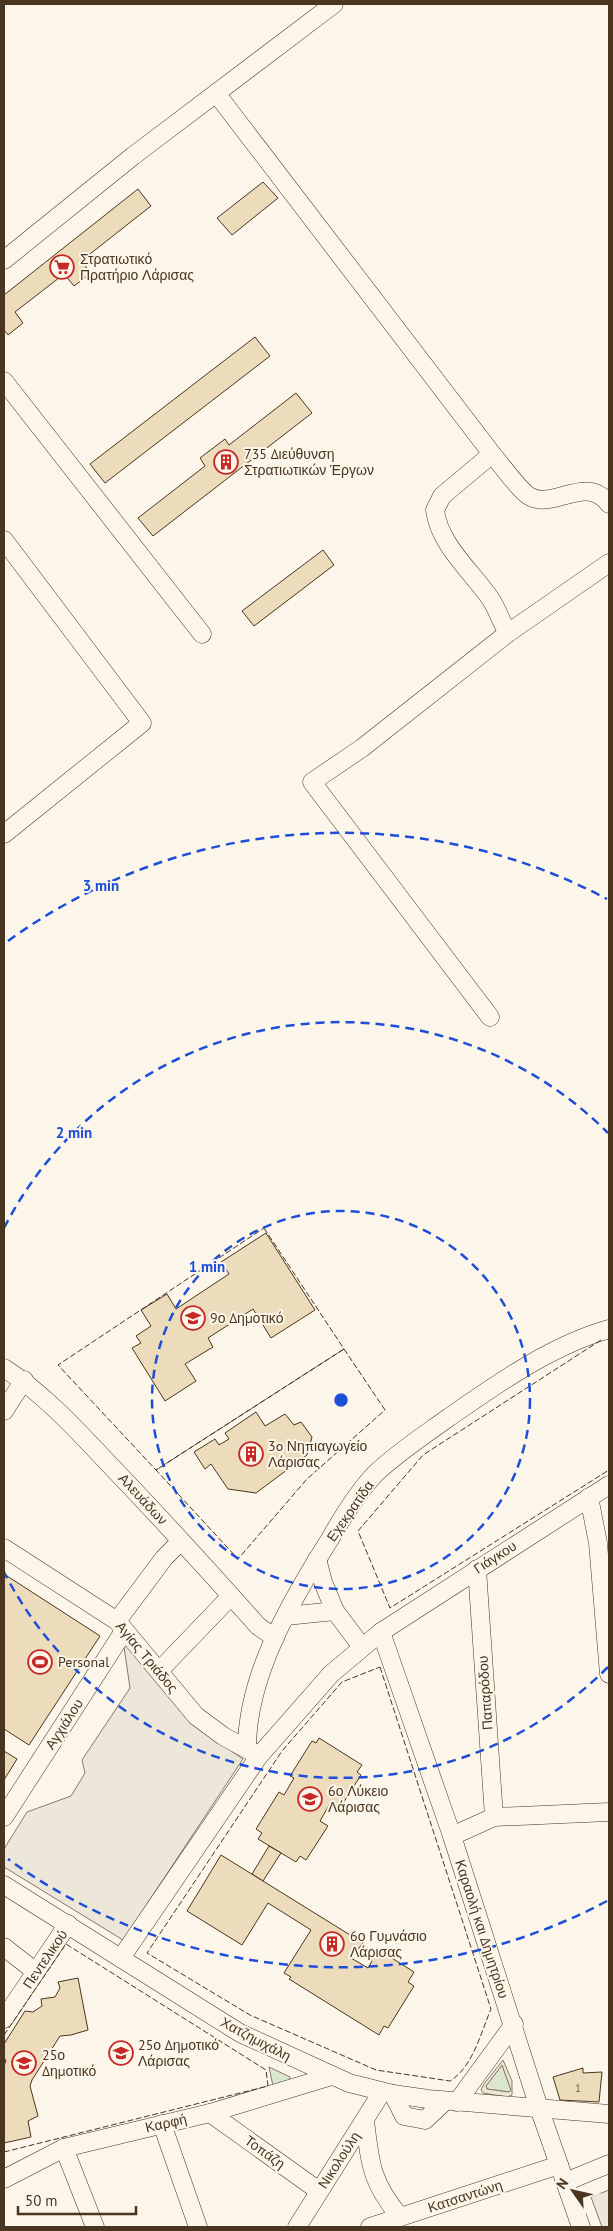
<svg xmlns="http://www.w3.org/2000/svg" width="613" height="2231" viewBox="0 0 613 2231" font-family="'PT Sans',sans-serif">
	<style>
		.green { fill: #dce7d0; stroke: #887966 }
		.parking { fill: #ede7d9; stroke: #887966; fill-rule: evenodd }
		.building { fill: #ecdcbc; stroke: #4a3520 }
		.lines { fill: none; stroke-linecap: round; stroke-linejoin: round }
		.minor-casing { stroke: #4a3520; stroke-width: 19 }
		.minor { stroke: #fbf6e9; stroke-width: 18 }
		.fence { stroke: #4a3520; stroke-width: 1; stroke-dasharray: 6 2.5; stroke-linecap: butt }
		.ring { fill: none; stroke: #1d4ed8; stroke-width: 2.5; stroke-dasharray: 9 6 }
		.labels { text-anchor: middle; stroke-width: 4; stroke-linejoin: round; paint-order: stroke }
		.number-label { font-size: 11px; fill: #725f47 }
		.poi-label { font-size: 14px; fill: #4a3520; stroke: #fbf6e9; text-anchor: start }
		.street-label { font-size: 14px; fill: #4a3520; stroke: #fbf6e9 }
		.centre { fill: #1d4ed8; stroke: #fbf6e9; stroke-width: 2.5 }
		.ring-label { font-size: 15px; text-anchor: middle; font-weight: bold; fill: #1d4ed8; stroke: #fbf6e9; stroke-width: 4; stroke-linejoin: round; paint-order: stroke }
	</style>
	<rect width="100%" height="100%" fill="#fbf6e9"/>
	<!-- green -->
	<g class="green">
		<polygon points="502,2065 511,2090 509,2092 487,2089 486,2086"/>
		<polygon points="269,2067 290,2077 289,2082 273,2086"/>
	</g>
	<!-- parking -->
	<g class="parking">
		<polygon points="126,1645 202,1731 243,1759 123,1940 4,1867 4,1849 27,1812 71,1796 85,1773 82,1760 130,1688 124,1647"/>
		<path d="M 503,2060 L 512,2081 L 512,2095 L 507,2097 L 483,2093 L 481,2090 L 484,2084 ZM 502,2065 L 511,2090 L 509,2092 L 487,2089 L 486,2086 Z"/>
		<polygon points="609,2190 609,2227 602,2227 591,2197"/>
	</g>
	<!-- building -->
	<g class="building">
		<polygon points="263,182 278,198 232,235 217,218"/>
		<polygon points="138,189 151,206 81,261 91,273 74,286 64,274 15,312 23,323 8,335 4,330 4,295"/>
		<polygon points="255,337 270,356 105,483 90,464"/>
		<polygon points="296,393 312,413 153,536 138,518 205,466 200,458 225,439 229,445"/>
		<polygon points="323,550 334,565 254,626 242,611"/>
		<polygon points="266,1233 315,1310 271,1338 253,1309 208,1338 213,1347 185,1364 196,1381 165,1401 132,1348 141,1343 136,1336 151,1326 141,1310 167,1294 176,1309 229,1274 221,1262"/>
		<polygon points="256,1412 265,1426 285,1414 294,1425 301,1422 312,1437 307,1455 256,1493 228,1489 211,1464 205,1469 194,1452 215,1439 219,1445 229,1439 225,1433"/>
		<polygon points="4,1574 100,1636 29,1745 4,1729"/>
		<polygon points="319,1738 362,1765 357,1772 361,1775 340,1808 331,1802 320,1821 328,1826 306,1860 300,1856 296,1862 258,1839 262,1833 256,1829 279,1792 284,1795 294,1778 290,1776 312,1741 316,1743"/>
		<polygon points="4,1751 17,1759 4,1780"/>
		<polygon points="269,1846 281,1853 263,1881 252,1874"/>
		<polygon points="221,1855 363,1943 351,1958 368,1968 372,1961 369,1959 376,1948 414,1972 408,1982 414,1986 388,2028 384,2026 379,2035 289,1979 291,1977 284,1973 311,1930 268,1903 242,1945 187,1911"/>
		<polygon points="78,1978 88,2030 71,2035 60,2036 32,2080 30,2086 38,2116 28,2121 31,2137 4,2143 4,2066 6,2060 4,2059 4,2044 25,2011 33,2012 42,2006 41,1999 55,1997 60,1988 58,1982"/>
		<polygon points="583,2068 583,2073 602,2072 599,2102 560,2100 553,2077"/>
	</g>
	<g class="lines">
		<!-- minor casing -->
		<g class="minor-casing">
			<g id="minor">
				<path d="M 216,93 L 492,454 C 501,464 518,489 529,496 C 552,511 587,473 609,504"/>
				<polyline points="4,260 133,156 334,4"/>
				<polyline points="4,381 202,634"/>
				<path d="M 492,454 L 442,496 L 435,510 C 439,544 471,571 490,598 C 497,608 501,622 508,633"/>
				<polyline points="4,540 142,723 4,834"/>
				<polyline points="490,1017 312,782 362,748 508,633 609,563"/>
				<path d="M 4,1368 C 43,1393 76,1429 108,1463 C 159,1516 209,1571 258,1626 L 275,1638"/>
				<polyline points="4,1411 24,1380"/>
				<polyline points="589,1497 598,1543 609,1674"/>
				<polyline points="4,1548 117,1621 196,1716 223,1736 254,1753"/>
				<polyline points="317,1559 323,1582 335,1611 362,1647"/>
				<polyline points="477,1569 494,1817"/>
				<polyline points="286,1616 335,1611"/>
				<polyline points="117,1621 164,1558 181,1541"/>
				<polyline points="381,1632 452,1836 539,2108 581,2227"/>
				<polyline points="159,1671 231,1596"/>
				<path d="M 247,1748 C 247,1675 292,1599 330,1539 C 343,1516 357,1493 375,1474 C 397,1453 423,1436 448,1418 C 497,1384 550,1346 609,1329"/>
				<polyline points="4,1817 124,1631"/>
				<polyline points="452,1836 494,1817 609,1812"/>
				<polyline points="4,1885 240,2033 349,2083 393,2094 428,2099 609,2114"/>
				<polyline points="4,1947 36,1972"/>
				<polyline points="121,1958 259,1756 331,1674 381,1632 609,1485"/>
				<polyline points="4,2019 68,1924"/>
				<polyline points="393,2094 404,2116 425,2120 445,2101"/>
				<polyline points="457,2102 514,2024"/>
				<polyline points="210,2113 319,2191"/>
				<path d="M 365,2120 C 370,2164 371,2182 400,2217"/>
				<polyline points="162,2124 198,2227"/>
				<polyline points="64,2148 95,2227"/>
				<polyline points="4,2179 64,2148 210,2113 332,2076"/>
				<polyline points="565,2182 609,2164"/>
				<polyline points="297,2227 382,2092"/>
				<polyline points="370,2227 559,2165"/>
			</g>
		</g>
		<!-- minor -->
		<use href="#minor" class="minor"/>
		<!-- fence -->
		<g class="fence">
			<polygon points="264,1228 344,1349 156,1470 58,1365"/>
			<polyline points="601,1340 423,1455 358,1531 390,1608 609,1470"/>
			<polygon points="344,1349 385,1410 307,1479 238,1559 156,1470"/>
			<path d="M 380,1667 L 491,2009 C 481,2032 473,2067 450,2081 L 376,2070 L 250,2015 L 147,1953 L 282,1751 L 342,1682 Z"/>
			<polyline points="4,2035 66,1944 266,2070 268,2086 4,2152"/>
		</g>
	</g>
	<!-- distance rings -->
	<g class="ring">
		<circle cx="341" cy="1400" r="189"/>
		<path d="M608 1667A378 378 0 0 1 4 1572M4 1228A378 378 0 0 1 608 1133"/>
		<path d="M607 1901A567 567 0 0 1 8 1859M8 941A567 567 0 0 1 607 899"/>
	</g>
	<!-- icons -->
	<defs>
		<g id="supermarket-ring" transform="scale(1.25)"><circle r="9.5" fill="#fbf6e9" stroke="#c62828" stroke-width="1.5"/><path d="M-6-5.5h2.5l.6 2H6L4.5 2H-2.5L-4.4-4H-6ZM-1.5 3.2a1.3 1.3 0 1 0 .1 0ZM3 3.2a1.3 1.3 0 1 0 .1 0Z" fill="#c62828"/></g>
		<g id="building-ring" transform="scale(1.25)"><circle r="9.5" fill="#fbf6e9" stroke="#c62828" stroke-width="1.5"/><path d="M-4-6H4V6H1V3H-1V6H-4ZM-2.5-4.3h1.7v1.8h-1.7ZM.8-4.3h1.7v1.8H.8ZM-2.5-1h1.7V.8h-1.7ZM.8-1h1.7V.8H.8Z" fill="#c62828"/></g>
		<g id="school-ring" transform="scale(1.25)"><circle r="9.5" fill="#fbf6e9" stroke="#c62828" stroke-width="1.5"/><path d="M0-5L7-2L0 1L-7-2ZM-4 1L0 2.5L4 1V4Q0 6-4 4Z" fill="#c62828"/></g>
		<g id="stadium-ring" transform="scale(1.25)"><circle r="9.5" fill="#fbf6e9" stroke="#c62828" stroke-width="1.5"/><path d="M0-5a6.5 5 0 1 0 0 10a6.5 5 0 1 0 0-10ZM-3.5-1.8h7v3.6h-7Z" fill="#c62828"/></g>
	</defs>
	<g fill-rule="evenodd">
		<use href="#supermarket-ring" x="62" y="267"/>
		<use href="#building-ring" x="226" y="462"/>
		<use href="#school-ring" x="193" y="1318"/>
		<use href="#building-ring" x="251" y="1454"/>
		<use href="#stadium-ring" x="40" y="1662"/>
		<use href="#school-ring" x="310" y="1799"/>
		<use href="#building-ring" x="332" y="1944"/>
		<use href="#school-ring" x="121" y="2053"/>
		<use href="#school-ring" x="24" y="2063"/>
	</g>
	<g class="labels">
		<!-- number labels -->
		<g class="number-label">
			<text x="578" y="2092">1</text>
		</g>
		<!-- poi labels -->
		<g class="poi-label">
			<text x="80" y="264">Στρατιωτικό<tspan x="80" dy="16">Πρατήριο Λάρισας</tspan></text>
			<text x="244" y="459">735 Διεύθυνση<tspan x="244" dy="16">Στρατιωτικών Έργων</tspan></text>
			<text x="210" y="1323">9ο Δημοτικό</text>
			<text x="268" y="1451">3o Νηπιαγωγείο<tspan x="268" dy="16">Λάρισας</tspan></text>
			<text x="58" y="1667">Personal</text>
			<text x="328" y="1796">6ο Λύκειο<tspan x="328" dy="16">Λάρισας</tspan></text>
			<text x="350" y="1941">6ο Γυμνάσιο<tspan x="350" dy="16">Λάρισας</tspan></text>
			<text x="138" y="2050">25ο Δημοτικό<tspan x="138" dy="16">Λάρισας</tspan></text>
			<text x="42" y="2060">25ο<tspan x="42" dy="16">Δημοτικό</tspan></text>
		</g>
		<!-- street labels -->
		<g class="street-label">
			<text transform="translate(143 1499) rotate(47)" y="5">Αλευάδων</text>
			<text transform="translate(350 1511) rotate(-55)" y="5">Εχεκρατίδα</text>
			<text transform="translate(495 1557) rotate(-33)" y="5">Γιάγκου</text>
			<text transform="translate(147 1657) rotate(50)" y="5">Αγίας Τριάδος</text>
			<text transform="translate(485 1693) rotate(-94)" y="5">Παπαρόδου</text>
			<text transform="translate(64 1724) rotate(-57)" y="5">Αγχιάλου</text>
			<text transform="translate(482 1929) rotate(72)" y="5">Καραολή και Δημητρίου</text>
			<text transform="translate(45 1959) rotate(-56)" y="5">Πεντελικού</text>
			<text transform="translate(256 2039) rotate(28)" y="5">Χατζημιχάλη</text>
			<text transform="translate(166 2123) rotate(-13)" y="5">Καρφή</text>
			<text transform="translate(265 2152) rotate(36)" y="5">Τοπάζη</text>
			<text transform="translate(339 2160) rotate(-57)" y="5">Νικολούλη</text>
			<text transform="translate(465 2196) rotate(-18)" y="5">Κατσαντώνη</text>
		</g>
	</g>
	<circle cx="341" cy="1400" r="8" class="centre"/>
	<g class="ring-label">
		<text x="101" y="891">3 min</text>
		<text x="74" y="1138">2 min</text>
		<text x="207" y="1272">1 min</text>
	</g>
	<!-- border -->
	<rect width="613" height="2231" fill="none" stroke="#4a3520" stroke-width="10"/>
	<!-- north arrow -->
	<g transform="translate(573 2191) rotate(304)" stroke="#fbf6e9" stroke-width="4" paint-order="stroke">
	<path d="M0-4L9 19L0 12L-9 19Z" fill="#4a3520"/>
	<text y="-8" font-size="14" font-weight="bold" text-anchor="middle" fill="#4a3520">N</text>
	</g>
	<!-- scale -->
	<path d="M18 2206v8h118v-8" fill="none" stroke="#4a3520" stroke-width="2.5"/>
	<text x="25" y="2206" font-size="15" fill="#4a3520" stroke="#fbf6e9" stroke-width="4" paint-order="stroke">50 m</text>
</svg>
